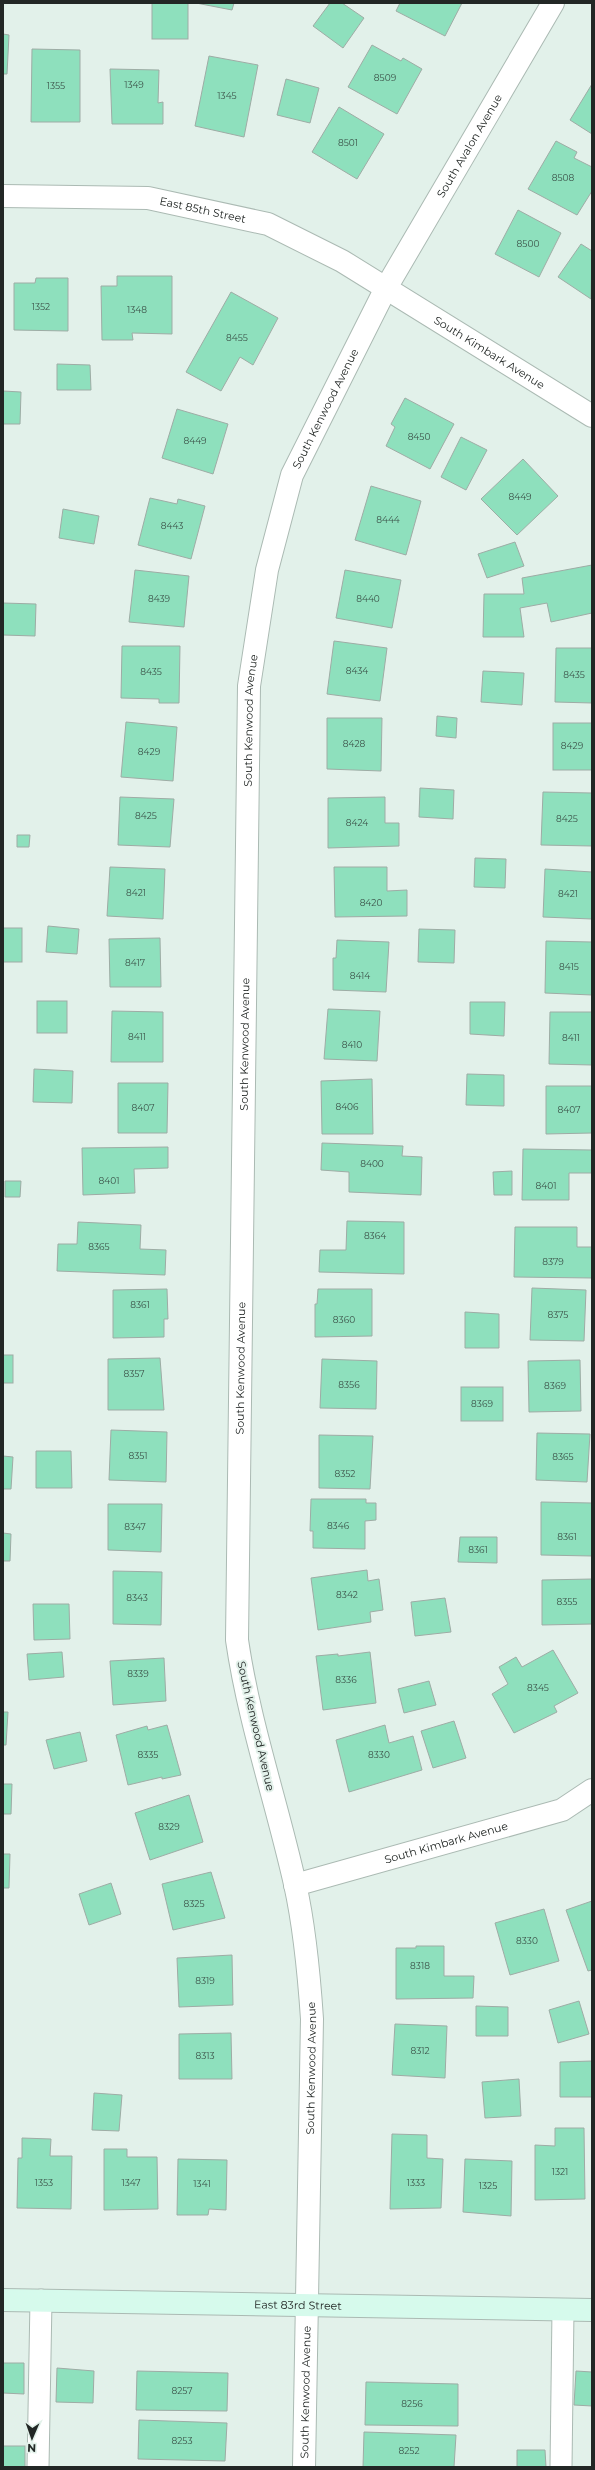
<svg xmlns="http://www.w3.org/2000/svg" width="595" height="2470" viewBox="0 0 595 2470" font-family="Montserrat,sans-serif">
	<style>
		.building { fill: #8ee0bd; stroke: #9eaca5 }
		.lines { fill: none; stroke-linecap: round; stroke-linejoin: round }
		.lane-casing { stroke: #abbab3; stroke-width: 23 }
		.street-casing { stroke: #abbab3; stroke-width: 24 }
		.secondary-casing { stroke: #abbab3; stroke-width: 24 }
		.lane { stroke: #fff; stroke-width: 21 }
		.street { stroke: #fff; stroke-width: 22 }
		.secondary { stroke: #d6faec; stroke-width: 22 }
		.labels { text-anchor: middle; stroke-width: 4; stroke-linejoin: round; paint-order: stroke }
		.number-label { font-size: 9px; fill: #3d554b }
		.street-label { font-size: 11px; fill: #222725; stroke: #e2f1ea }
	</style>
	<rect width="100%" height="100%" fill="#e2f1ea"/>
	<!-- building -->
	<g class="building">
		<rect x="152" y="3" width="36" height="36"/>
		<polygon points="196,3 234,3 232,10"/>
		<polygon points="330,3 342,3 364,18 343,48 313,26"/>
		<polygon points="400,3 462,3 445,36 396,11"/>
		<polygon points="3,34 9,35 7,74 3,74"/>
		<polygon points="372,45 401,61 403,58 422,69 397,114 348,87"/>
		<polygon points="32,49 80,50 80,122 31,122"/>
		<polygon points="209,56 258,65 244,137 195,126"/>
		<polygon points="110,69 159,70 158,103 163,102 163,124 112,124"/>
		<polygon points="286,79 319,88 310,123 277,115"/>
		<polygon points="592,84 592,134 570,120"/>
		<polygon points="339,107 384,134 357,179 312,152"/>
		<polygon points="556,141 577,152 574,158 592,167 592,191 577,215 528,189"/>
		<polygon points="518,210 561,233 539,277 495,254"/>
		<polygon points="581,244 592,251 591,299 558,277"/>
		<polygon points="117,276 172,276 172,334 132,333 133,340 102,340 101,286 117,286"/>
		<polygon points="36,278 68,278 68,331 14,330 14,283 35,283"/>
		<polygon points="231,292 278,318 253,365 240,357 221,391 186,372"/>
		<polygon points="57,364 90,365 91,390 57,390"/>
		<polygon points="3,391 21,392 20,424 3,424"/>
		<polygon points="405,398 454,424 430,469 386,446 395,427 391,424"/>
		<polygon points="177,409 228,424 213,474 162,458"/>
		<polygon points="461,437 487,450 466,490 441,477"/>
		<polygon points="523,459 558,496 517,535 481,499"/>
		<polygon points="371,486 421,501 406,555 355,540"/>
		<polygon points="150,498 177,504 178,499 205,506 191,559 138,545"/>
		<polygon points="63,509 99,516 94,544 59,538"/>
		<polygon points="515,542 524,566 487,578 478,554"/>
		<polygon points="592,565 592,613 551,622 547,603 520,608 524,637 483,637 484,594 524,594 522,578"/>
		<polygon points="135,570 189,576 184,627 129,622"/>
		<polygon points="345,570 401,580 392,628 336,618"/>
		<polygon points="3,603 36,604 35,636 3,635"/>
		<polygon points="334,641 387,648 380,701 327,694"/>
		<polygon points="122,646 180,646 179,703 159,703 159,699 121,698"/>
		<polygon points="556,648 592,648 592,703 555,702"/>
		<polygon points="483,671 524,673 522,705 481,702"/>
		<polygon points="437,716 457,718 456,738 436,736"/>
		<polygon points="327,718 382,718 381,771 327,769"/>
		<polygon points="126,722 177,727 173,781 121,777"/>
		<rect x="553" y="723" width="39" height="47"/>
		<polygon points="420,788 454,790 453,819 419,817"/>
		<polygon points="543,792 592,793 592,846 541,845"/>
		<polygon points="120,797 174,799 170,847 118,845"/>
		<polygon points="385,797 385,823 399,823 399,846 328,848 328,798"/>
		<polygon points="17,835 30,835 29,847 17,847"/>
		<polygon points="475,858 506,859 505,888 474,887"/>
		<polygon points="110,867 165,869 163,919 107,916"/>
		<polygon points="334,867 387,867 387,891 407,890 407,916 335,917"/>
		<polygon points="545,869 592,872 592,919 543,917"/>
		<polygon points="48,926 79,929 77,954 46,952"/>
		<rect x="3" y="928" width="19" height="34"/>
		<polygon points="419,929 455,930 454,963 418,962"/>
		<polygon points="160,938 161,987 110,987 109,939"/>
		<polygon points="337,940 389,942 386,992 333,990 333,958 336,958"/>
		<polygon points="546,941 592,942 592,995 545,993"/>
		<rect x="37" y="1001" width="30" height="32"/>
		<polygon points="470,1002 505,1002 504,1036 470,1034"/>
		<polygon points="328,1009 380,1011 377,1061 324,1059"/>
		<polygon points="112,1011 163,1012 163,1062 111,1062"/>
		<polygon points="550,1012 592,1012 592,1065 549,1064"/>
		<polygon points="34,1069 73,1071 72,1103 33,1102"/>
		<polygon points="467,1074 504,1075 504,1106 466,1105"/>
		<polygon points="372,1079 373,1134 322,1134 321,1081"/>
		<polygon points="118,1083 168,1083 167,1133 118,1133"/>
		<polygon points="546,1086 592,1086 592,1133 546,1134"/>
		<polygon points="322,1143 403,1146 402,1156 422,1157 421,1195 349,1192 349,1172 321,1170"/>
		<polygon points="168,1147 168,1168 134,1169 135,1193 83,1195 82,1148"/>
		<polygon points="523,1149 592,1150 592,1173 569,1173 569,1200 522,1200"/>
		<polygon points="512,1171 512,1195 494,1195 493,1172"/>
		<polygon points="5,1181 21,1181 20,1197 5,1197"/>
		<polygon points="347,1221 404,1222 404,1274 319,1272 320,1250 346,1250"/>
		<polygon points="78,1222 141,1225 140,1249 166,1250 165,1275 57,1271 58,1244 77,1244"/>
		<polygon points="515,1227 577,1227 577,1247 592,1247 592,1278 514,1277"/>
		<polygon points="532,1288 586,1290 584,1341 530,1340"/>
		<polygon points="167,1289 168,1319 164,1319 164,1337 113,1338 113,1290"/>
		<polygon points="318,1289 372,1289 372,1336 315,1337 315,1304 317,1304"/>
		<polygon points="465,1312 499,1314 499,1348 465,1348"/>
		<rect x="3" y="1355" width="10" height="28"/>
		<polygon points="160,1358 164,1410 108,1410 108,1359"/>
		<polygon points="322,1359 377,1361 376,1409 320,1408"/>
		<polygon points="580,1360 581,1411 529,1412 528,1361"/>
		<rect x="461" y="1387" width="42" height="34"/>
		<polygon points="111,1430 167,1432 166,1482 109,1480"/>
		<polygon points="537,1433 590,1434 587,1482 536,1480"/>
		<polygon points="319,1435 373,1436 370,1489 319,1488"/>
		<polygon points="36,1451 71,1451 72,1488 36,1488"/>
		<polygon points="3,1456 13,1457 11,1489 3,1489"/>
		<polygon points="311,1499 366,1499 366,1503 376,1503 376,1520 365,1521 365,1549 313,1548 313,1531 310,1531"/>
		<polygon points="541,1502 592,1503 592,1556 541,1555"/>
		<polygon points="108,1504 162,1504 161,1552 108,1550"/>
		<polygon points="3,1533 11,1534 10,1561 3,1561"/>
		<polygon points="460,1537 497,1537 497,1563 458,1562"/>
		<polygon points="367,1570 368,1581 379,1579 383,1610 370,1612 371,1622 318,1630 311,1578"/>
		<polygon points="113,1571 162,1572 161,1625 113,1624"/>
		<polygon points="592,1579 592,1624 542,1625 542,1580"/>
		<polygon points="445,1598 451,1632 415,1636 411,1602"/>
		<polygon points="33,1604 69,1604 70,1639 34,1640"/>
		<polygon points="553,1650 578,1693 554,1706 557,1712 514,1733 492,1694 508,1684 499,1667 516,1657 522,1667"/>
		<polygon points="62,1652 64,1677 29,1680 27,1654"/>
		<polygon points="370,1652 376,1703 323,1710 316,1656 338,1654 338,1656"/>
		<polygon points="164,1658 166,1701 113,1705 110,1661"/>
		<polygon points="429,1681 436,1705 404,1713 398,1689"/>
		<polygon points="3,1712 8,1712 6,1745 3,1745"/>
		<polygon points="454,1721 466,1758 433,1768 421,1731"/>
		<polygon points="167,1725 181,1775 162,1779 162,1777 128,1785 116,1735 147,1726 148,1730"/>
		<polygon points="385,1725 389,1743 413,1736 422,1770 349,1792 336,1740"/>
		<polygon points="80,1732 87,1761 54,1769 46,1740"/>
		<polygon points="3,1784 12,1784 11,1814 3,1814"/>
		<polygon points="189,1795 203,1842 150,1860 135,1813"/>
		<polygon points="3,1854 10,1854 9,1888 3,1888"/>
		<polygon points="211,1872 225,1918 173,1930 162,1884"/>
		<polygon points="111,1883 121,1914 89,1925 79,1894"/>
		<polygon points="592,1901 592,1970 588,1971 566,1910"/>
		<polygon points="544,1909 559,1961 510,1975 495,1923"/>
		<polygon points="416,1946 444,1946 444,1976 474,1976 473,1998 396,1999 396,1948 416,1948"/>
		<polygon points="232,1955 233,2005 179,2007 177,1958"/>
		<polygon points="579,2001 589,2034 558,2043 549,2010"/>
		<polygon points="476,2006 508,2007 508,2036 476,2036"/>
		<polygon points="395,2024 447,2026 445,2078 392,2075"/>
		<polygon points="231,2033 232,2079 179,2079 179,2034"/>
		<polygon points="592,2061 592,2097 560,2097 560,2062"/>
		<polygon points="519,2079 521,2116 485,2118 482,2082"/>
		<polygon points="94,2093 122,2095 119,2131 92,2130"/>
		<polygon points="555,2128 584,2128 585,2199 535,2200 535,2145 555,2146"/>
		<polygon points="392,2134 427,2135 427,2158 443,2159 441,2208 390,2209"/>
		<polygon points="22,2138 51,2139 50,2156 72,2156 71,2209 17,2208 18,2158 22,2158"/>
		<polygon points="104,2149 127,2149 127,2157 157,2157 158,2209 104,2210"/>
		<polygon points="178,2159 227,2160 226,2210 209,2209 208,2215 177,2215"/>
		<polygon points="465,2159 512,2161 511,2216 463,2212"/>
		<polygon points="3,2363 24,2363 24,2394 3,2393"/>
		<polygon points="57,2368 94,2371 93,2403 56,2402"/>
		<polygon points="137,2371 228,2373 227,2411 136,2410"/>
		<polygon points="576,2371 592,2372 592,2406 574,2405"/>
		<polygon points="366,2382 458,2384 458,2426 365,2425"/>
		<polygon points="139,2420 227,2423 225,2461 138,2459"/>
		<polygon points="364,2432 456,2435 454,2467 363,2467"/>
		<rect x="3" y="2446" width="22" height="21"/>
		<polygon points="517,2450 545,2450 546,2467 517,2467"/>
	</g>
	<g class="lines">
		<!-- lane casing -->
		<g class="lane-casing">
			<g id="lane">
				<polyline points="38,2467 41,2300"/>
				<polyline points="561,2467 563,2310"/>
			</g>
		</g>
		<!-- street casing -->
		<g class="street-casing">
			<g id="street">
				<path id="s1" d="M 3,196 L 148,198 L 268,224 L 342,261 L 592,416"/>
				<path id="s2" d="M 295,1885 L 562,1810 L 592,1790"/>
				<path id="s3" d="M 304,2467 L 312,2019 C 309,1974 305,1929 295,1884 C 277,1803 249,1723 237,1640 L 249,686 L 267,570 L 292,475 L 386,288 L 553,3"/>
			</g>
		</g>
		<!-- secondary casing -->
		<g class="secondary-casing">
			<g id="secondary">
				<path id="s4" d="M 3,2300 L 592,2310"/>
			</g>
		</g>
		<!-- lane -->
		<use href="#lane" class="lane"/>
		<!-- street -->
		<use href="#street" class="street"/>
		<!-- secondary -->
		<use href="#secondary" class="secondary"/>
	</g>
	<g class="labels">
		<!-- number labels -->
		<g class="number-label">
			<text x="385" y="81">8509</text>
			<text x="134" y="88">1349</text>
			<text x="56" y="89">1355</text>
			<text x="227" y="99">1345</text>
			<text x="348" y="146">8501</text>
			<text x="563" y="181">8508</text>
			<text x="528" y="247">8500</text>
			<text x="41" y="310">1352</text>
			<text x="137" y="313">1348</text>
			<text x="237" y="341">8455</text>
			<text x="419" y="440">8450</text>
			<text x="195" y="444">8449</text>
			<text x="520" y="500">8449</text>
			<text x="388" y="523">8444</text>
			<text x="172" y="529">8443</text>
			<text x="159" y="602">8439</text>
			<text x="368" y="602">8440</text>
			<text x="357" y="674">8434</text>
			<text x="151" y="675">8435</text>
			<text x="574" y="678">8435</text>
			<text x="354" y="747">8428</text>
			<text x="572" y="749">8429</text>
			<text x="149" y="755">8429</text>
			<text x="146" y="819">8425</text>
			<text x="567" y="822">8425</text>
			<text x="357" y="826">8424</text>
			<text x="136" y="896">8421</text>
			<text x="568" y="897">8421</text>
			<text x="371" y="906">8420</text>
			<text x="135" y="966">8417</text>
			<text x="569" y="970">8415</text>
			<text x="360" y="979">8414</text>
			<text x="137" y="1040">8411</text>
			<text x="571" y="1041">8411</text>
			<text x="352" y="1048">8410</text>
			<text x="347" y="1110">8406</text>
			<text x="143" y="1111">8407</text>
			<text x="569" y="1113">8407</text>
			<text x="372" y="1167">8400</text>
			<text x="109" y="1184">8401</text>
			<text x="546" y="1189">8401</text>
			<text x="375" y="1239">8364</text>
			<text x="99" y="1250">8365</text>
			<text x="553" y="1265">8379</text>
			<text x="140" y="1308">8361</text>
			<text x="558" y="1318">8375</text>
			<text x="344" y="1323">8360</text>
			<text x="134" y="1377">8357</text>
			<text x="349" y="1388">8356</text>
			<text x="555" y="1389">8369</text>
			<text x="482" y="1407">8369</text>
			<text x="138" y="1459">8351</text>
			<text x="563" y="1460">8365</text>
			<text x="345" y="1477">8352</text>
			<text x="338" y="1529">8346</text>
			<text x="135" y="1530">8347</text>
			<text x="567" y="1540">8361</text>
			<text x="478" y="1553">8361</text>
			<text x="347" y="1598">8342</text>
			<text x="137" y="1601">8343</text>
			<text x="567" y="1605">8355</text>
			<text x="138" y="1677">8339</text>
			<text x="346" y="1683">8336</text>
			<text x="538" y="1691">8345</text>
			<text x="148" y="1758">8335</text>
			<text x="379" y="1758">8330</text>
			<text x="169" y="1830">8329</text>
			<text x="194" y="1907">8325</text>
			<text x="527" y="1944">8330</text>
			<text x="420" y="1969">8318</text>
			<text x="205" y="1984">8319</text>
			<text x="420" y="2054">8312</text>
			<text x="205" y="2059">8313</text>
			<text x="560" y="2175">1321</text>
			<text x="44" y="2186">1353</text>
			<text x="131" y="2186">1347</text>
			<text x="416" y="2186">1333</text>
			<text x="202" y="2187">1341</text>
			<text x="488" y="2189">1325</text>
			<text x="182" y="2394">8257</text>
			<text x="412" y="2407">8256</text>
			<text x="182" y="2444">8253</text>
			<text x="409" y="2454">8252</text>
		</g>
		<!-- street labels -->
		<g class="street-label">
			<text dy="4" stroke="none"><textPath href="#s3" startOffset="2379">South Avalon Avenue</textPath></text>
			<text dy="4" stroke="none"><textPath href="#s1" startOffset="201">East 85th Street</textPath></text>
			<text dy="4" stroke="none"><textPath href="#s1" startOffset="524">South Kimbark Avenue</textPath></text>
			<text dy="4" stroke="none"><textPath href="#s3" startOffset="2079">South Kenwood Avenue</textPath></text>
			<text dy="4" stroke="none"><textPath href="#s3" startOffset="1755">South Kenwood Avenue</textPath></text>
			<text dy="4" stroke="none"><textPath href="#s3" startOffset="1431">South Kenwood Avenue</textPath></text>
			<text dy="4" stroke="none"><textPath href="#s3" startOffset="1107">South Kenwood Avenue</textPath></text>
			<text transform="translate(256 1726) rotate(77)" y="4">South Kenwood Avenue</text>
			<text dy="4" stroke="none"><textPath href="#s2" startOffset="157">South Kimbark Avenue</textPath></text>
			<text dy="4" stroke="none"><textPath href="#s3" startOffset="399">South Kenwood Avenue</textPath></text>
			<text dy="4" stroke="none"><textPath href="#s4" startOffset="295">East 83rd Street</textPath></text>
			<text dy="4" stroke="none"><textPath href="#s3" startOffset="75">South Kenwood Avenue</textPath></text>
		</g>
	</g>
	<!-- border -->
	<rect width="595" height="2470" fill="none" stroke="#222725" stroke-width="8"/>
	<!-- north arrow -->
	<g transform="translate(32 2438) rotate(182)" stroke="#e2f1ea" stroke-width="3" paint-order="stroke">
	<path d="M0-3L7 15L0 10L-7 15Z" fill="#222725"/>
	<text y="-6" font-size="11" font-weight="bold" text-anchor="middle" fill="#222725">N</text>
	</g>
</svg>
